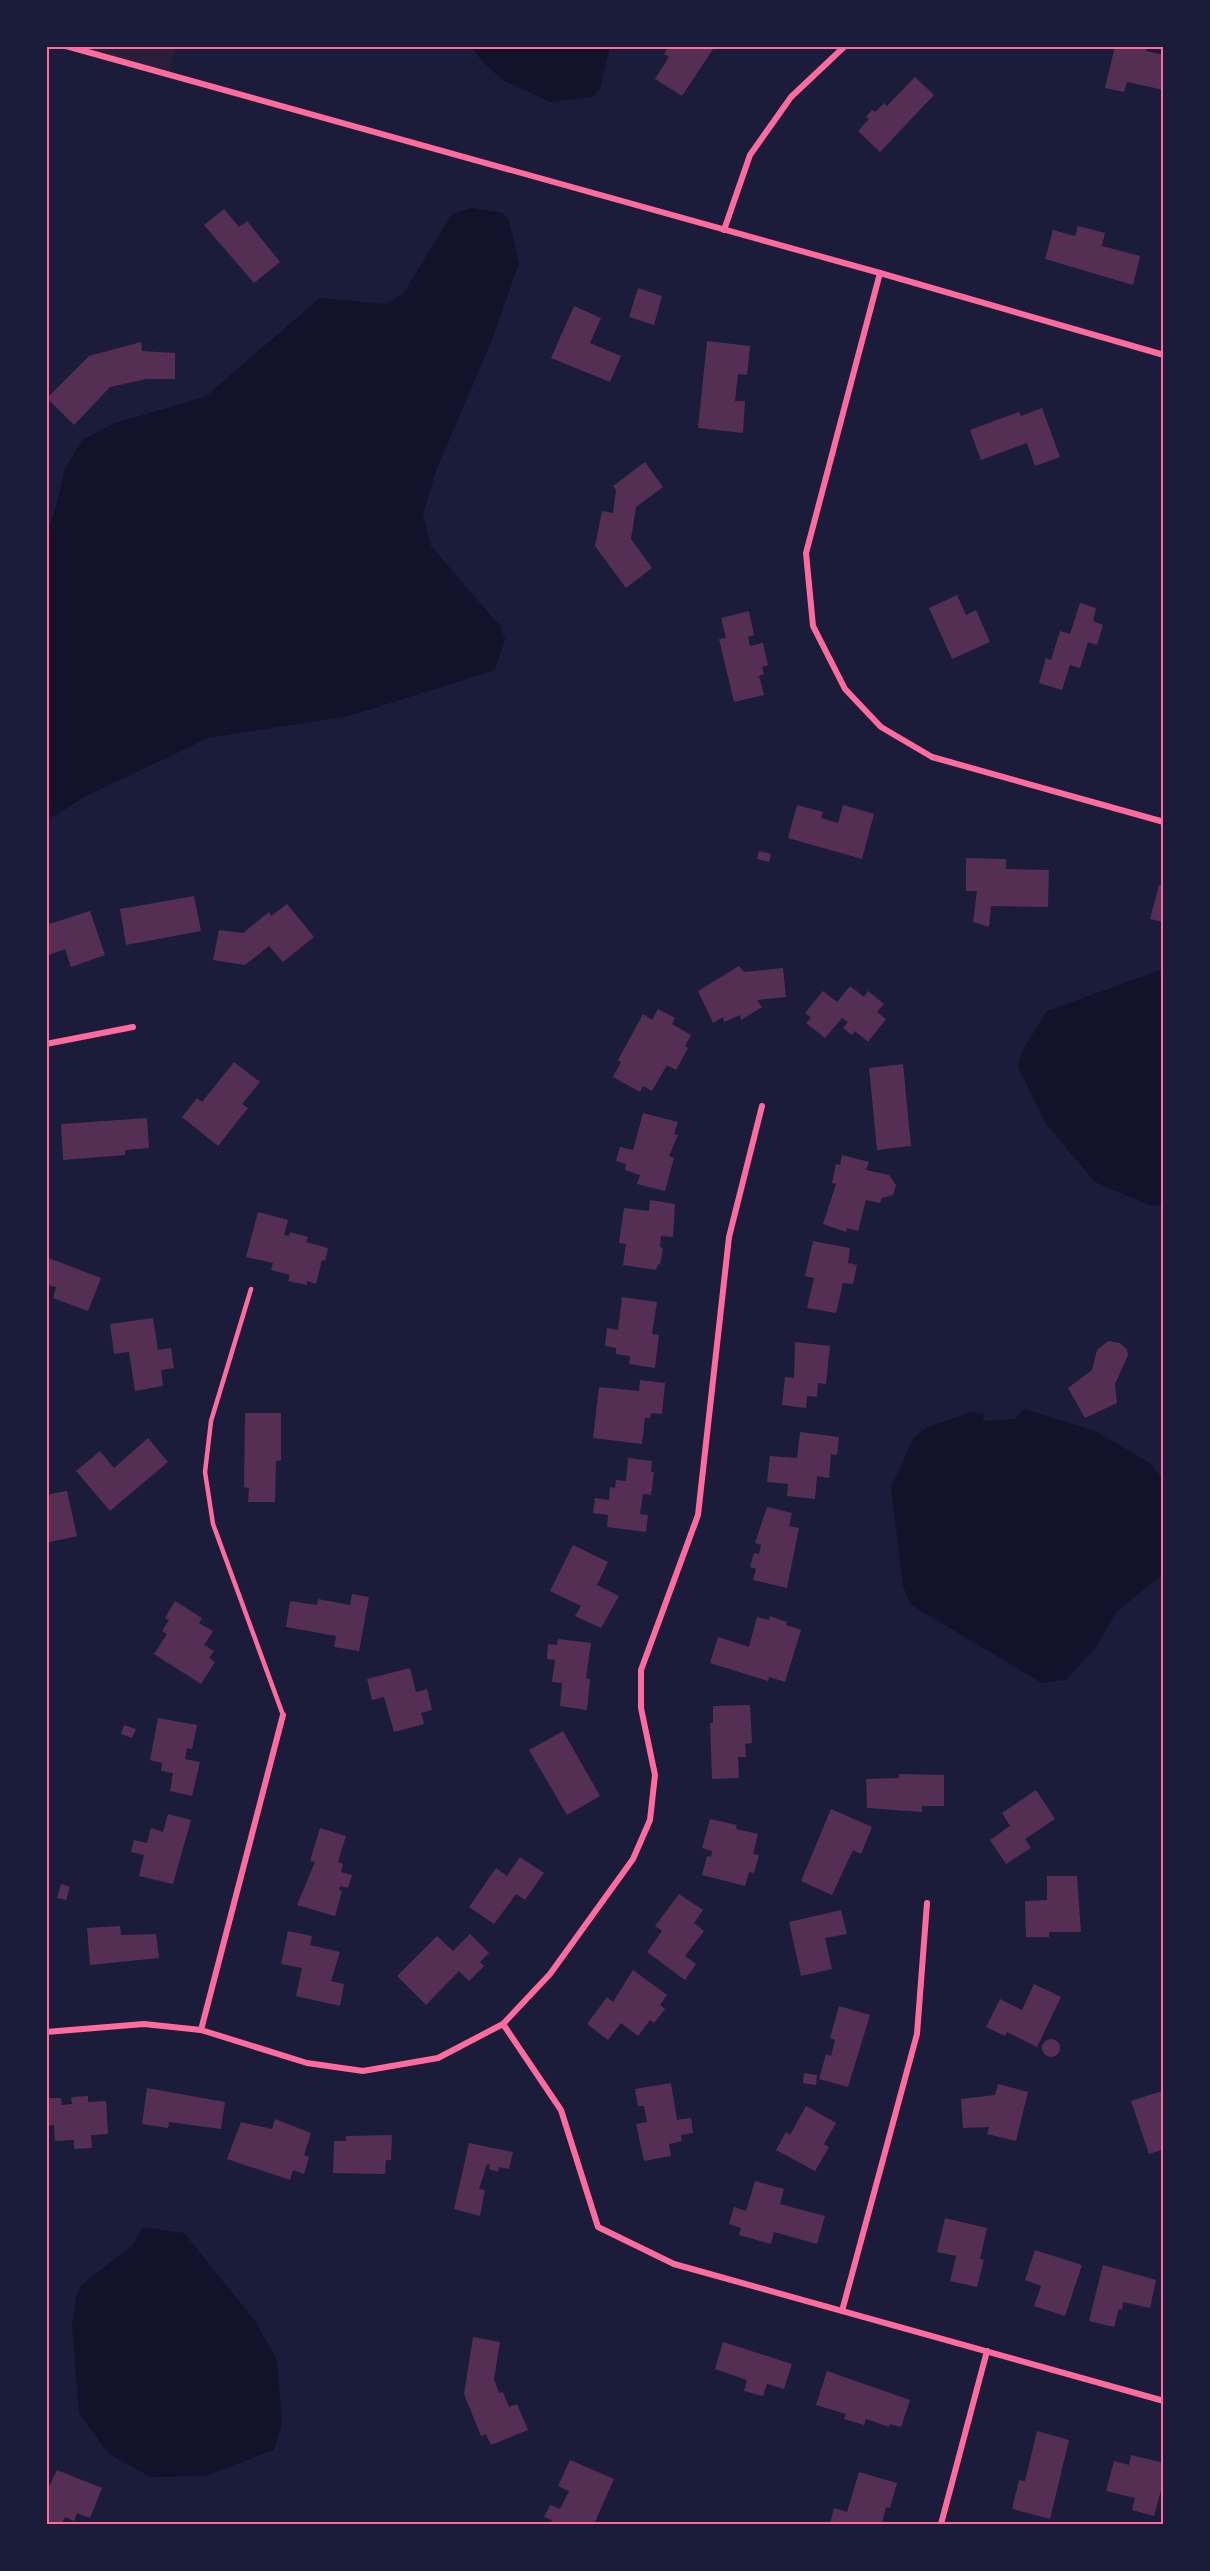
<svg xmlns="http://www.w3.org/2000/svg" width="1210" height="2571" viewBox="0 0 1210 2571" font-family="'Source Sans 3',sans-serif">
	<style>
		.green { fill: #2a1e3b }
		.water { fill: #12122b }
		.building { fill: #542f53 }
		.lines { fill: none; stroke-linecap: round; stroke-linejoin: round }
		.service { stroke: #ff6b9d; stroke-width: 4.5 }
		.minor { stroke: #ff6b9d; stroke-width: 6 }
		.neatline { fill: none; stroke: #ff6b9d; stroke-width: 2 }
	</style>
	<rect width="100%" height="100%" fill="#1b1b3a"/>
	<!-- green -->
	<polygon class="green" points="66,47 176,47 168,75"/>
	<!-- water -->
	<g class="water">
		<polygon points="472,47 610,47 600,88 592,97 551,102 504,81 482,61"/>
		<polygon points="471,208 502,213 508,218 519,263 492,340 436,471 423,514 431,546 500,626 505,639 495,670 349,716 208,738 84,797 56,815 47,818 47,534 55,510 65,469 82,440 115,423 205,397 320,298 386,304 403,294 452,214"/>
		<polygon points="1163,969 1164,1205 1163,1206 1149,1205 1095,1182 1046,1124 1018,1067 1022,1051 1047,1011"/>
		<polygon points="1024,1409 1095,1431 1150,1463 1163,1480 1163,1574 1116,1612 1097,1646 1066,1680 1042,1683 911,1605 903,1586 891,1487 914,1437 928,1427 971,1412 984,1414 983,1421 1015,1419"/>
		<polygon points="143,2227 184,2233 255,2321 277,2360 282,2423 274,2450 205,2476 151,2477 109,2454 79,2413 72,2325 76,2298 81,2285 132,2246"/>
	</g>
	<!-- building -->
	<g class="building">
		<polygon points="669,46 715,46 682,96 655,79 669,57 664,54"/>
		<polygon points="1115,46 1147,46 1146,51 1164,55 1164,90 1127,82 1124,92 1105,88"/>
		<polygon points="915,77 934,95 880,152 858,131 869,119 866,117 872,110 875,112 884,103 887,106"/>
		<polygon points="224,209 239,227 247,221 280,262 254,283 204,225"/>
		<polygon points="1078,226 1105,233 1102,246 1140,256 1133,285 1045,259 1053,230 1075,236"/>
		<polygon points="638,288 662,296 654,325 629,317"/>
		<polygon points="574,306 601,318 590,343 621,356 610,382 551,358"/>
		<polygon points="707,341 750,346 747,375 738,374 735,401 745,401 743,433 698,428"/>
		<polygon points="141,342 142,351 175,353 175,379 146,379 110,387 74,425 47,398 89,356"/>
		<polygon points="1042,408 1060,457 1035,466 1027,443 981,460 970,430 1019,412 1021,416"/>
		<polygon points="645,462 663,487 636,507 631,539 652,568 626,588 595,546 602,511 613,513 616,490 613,486"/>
		<polygon points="957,595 966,615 976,610 990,642 952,659 929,608"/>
		<polygon points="1080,603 1096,608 1093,621 1103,625 1097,645 1088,642 1080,668 1070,665 1062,690 1039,683 1046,658 1051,660 1060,631 1070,634"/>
		<polygon points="749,611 754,635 748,637 750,646 763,643 768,665 762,667 764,674 759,676 764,695 734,702 719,639 726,638 721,618"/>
		<polygon points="797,805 823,812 821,818 838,823 843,805 874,814 862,859 788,838"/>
		<polygon points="759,851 771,854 769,862 757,859"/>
		<polygon points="966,858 1006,859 1006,869 1049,870 1048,907 991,906 989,927 973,922 977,891 966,891"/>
		<polygon points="1159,885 1164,886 1164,922 1150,919"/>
		<polygon points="194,896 201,931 126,945 120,909"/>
		<polygon points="287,904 314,937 283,962 269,946 245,965 213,960 219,930 243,933 269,912 271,916"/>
		<polygon points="90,911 105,955 71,967 65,949 46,956 46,925"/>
		<polygon points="739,966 744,972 783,968 786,997 757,1000 762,1007 741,1020 740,1015 724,1022 723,1017 713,1023 698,991"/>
		<polygon points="850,986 864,997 868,991 884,1004 877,1012 886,1019 868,1042 855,1031 852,1035 843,1028 848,1022 842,1018 825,1038 806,1023 811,1018 805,1013 823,991 837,1002"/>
		<polygon points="658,1009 675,1018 672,1024 691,1035 685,1046 688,1048 676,1070 667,1065 652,1091 643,1086 640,1092 613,1077 621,1062 618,1060 643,1014 652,1020"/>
		<polygon points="234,1062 260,1082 242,1104 248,1108 218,1146 182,1117 197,1098 202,1102"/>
		<polygon points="903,1064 911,1146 877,1150 869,1068"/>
		<polygon points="643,1113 678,1122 674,1134 678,1135 669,1156 674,1158 665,1191 637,1184 640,1175 625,1170 626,1164 616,1161 620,1147 633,1150"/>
		<polygon points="147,1118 149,1148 125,1150 125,1155 63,1160 61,1124"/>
		<polygon points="842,1155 869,1162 866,1170 889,1175 896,1185 893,1195 882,1198 880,1203 866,1200 858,1231 847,1228 846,1232 823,1224 836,1184 832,1183 836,1164 840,1165"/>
		<polygon points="650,1200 675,1204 673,1237 661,1236 660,1247 663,1248 660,1265 658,1264 656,1270 623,1265 626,1244 619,1243 624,1208 649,1211"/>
		<polygon points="258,1212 288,1220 284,1235 289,1236 290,1232 308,1237 306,1242 328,1248 325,1261 322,1260 316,1284 307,1281 307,1285 288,1281 290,1275 271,1270 273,1263 246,1257"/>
		<polygon points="813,1241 850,1248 848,1263 857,1265 853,1284 843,1283 836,1313 807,1308 814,1278 805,1276"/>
		<polygon points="46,1257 101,1278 88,1311 53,1298 56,1287 46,1285"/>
		<polygon points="622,1297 657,1302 652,1334 659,1335 655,1368 629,1364 630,1356 616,1354 616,1348 605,1346 607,1328 618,1330"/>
		<polygon points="153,1318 158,1350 171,1348 174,1368 161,1370 163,1386 135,1391 129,1352 114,1354 110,1324"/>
		<polygon points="1108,1341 1120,1343 1127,1350 1128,1355 1115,1384 1117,1403 1085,1418 1068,1388 1092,1370 1097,1350"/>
		<polygon points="795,1342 830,1346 826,1384 818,1383 817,1397 807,1396 806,1408 782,1405 785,1377 794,1378"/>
		<polygon points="640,1380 665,1383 662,1414 651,1413 650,1418 645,1418 642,1444 593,1438 599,1387 639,1391"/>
		<polygon points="245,1413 281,1413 281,1460 276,1461 275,1502 248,1502 249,1488 244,1487"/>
		<polygon points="800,1432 839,1437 837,1455 831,1454 829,1478 817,1476 815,1499 787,1496 788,1484 767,1482 770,1456 797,1458"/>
		<polygon points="148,1438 168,1462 110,1511 76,1471 100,1451 114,1468"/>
		<polygon points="628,1458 652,1461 651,1472 654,1472 651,1495 643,1494 640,1514 648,1515 646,1532 607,1527 608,1515 593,1513 595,1498 609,1500 610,1487 615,1488 616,1480 626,1481"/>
		<polygon points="67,1491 77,1536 46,1543 46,1495"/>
		<polygon points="767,1507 792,1513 789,1526 799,1528 787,1588 753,1580 756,1569 750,1567 754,1553 759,1554 761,1545 755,1543"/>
		<polygon points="573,1545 608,1562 597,1585 619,1596 601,1628 575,1616 581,1606 550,1591"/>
		<polygon points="352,1594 369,1597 359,1651 334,1647 336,1636 286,1627 290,1601 317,1605 318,1599 350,1605"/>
		<polygon points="175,1601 202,1618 199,1623 213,1631 204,1645 214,1651 209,1658 215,1662 201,1684 154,1654 167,1634 162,1631 169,1620 165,1618"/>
		<polygon points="770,1616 787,1622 786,1625 801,1630 785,1682 769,1677 768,1681 710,1663 718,1637 749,1647 757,1617 769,1620"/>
		<polygon points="558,1639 591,1643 586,1678 590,1679 587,1710 560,1706 562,1683 552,1682 555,1660 547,1659 548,1644 557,1645"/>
		<polygon points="410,1668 416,1692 427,1689 432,1710 421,1713 424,1724 394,1732 384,1697 372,1700 367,1679"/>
		<polygon points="750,1705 752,1743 745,1744 746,1757 738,1757 739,1778 712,1779 710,1723 713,1723 713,1706"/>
		<polygon points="158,1718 197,1725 192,1749 187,1748 185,1759 200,1762 192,1796 170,1791 173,1773 161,1771 162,1763 150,1760"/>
		<polygon points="124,1725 136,1729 132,1738 121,1734"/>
		<polygon points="563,1731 600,1796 567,1815 529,1750"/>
		<polygon points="899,1774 944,1775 944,1806 922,1806 922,1812 867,1808 866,1779 899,1778"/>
		<polygon points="1036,1790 1055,1819 1025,1839 1031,1848 1006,1864 990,1840 1010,1826 1002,1813"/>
		<polygon points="831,1809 872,1827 861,1854 853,1850 832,1895 801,1881"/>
		<polygon points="168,1814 191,1820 173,1884 139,1876 144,1855 131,1852 134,1840 147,1843 151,1828 163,1832"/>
		<polygon points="710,1819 737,1825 736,1829 758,1834 753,1854 759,1855 754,1873 749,1872 745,1886 702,1875 707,1856 711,1857 712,1851 702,1848"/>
		<polygon points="320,1828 346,1836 338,1862 343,1864 341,1872 352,1875 348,1888 340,1886 339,1890 342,1891 335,1916 297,1905 315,1862 310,1861"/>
		<polygon points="520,1857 544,1873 525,1900 516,1894 494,1924 469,1907 496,1868 507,1876"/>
		<polygon points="1047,1876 1077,1876 1081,1932 1049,1932 1049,1937 1026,1937 1025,1901 1047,1900"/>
		<polygon points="61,1884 70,1887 66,1900 57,1898"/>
		<polygon points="679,1894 703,1910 694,1923 704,1931 685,1956 696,1964 685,1980 647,1952 662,1931 655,1926"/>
		<polygon points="841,1910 847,1934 825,1938 832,1969 801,1976 789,1922"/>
		<polygon points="120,1926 121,1935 156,1934 159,1958 90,1965 87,1928"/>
		<polygon points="288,1931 312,1936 310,1945 340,1952 331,1981 344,1984 340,2006 296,1996 302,1968 281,1964"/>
		<polygon points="470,1934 489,1953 480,1962 484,1966 469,1981 459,1971 426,2005 397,1976 437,1936 453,1951"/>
		<polygon points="633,1970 667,1995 660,2005 665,2009 654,2023 650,2020 638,2036 621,2023 608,2040 587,2024 607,1997 613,2002"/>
		<polygon points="1034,1984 1061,1997 1037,2047 1007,2032 1005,2036 986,2027 1000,1999 1022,2010"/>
		<polygon points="839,2006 870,2015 848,2087 819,2079 826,2054 831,2056 835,2040 830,2038"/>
		<circle cx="1051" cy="2048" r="9"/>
		<polygon points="804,2073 817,2075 816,2085 803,2083"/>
		<polygon points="671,2083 677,2120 691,2118 693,2133 681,2135 682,2141 669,2144 671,2156 644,2161 636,2124 647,2122 644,2106 638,2106 635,2089"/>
		<polygon points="998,2084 1028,2092 1016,2141 987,2134 989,2127 963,2128 961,2099 995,2095"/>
		<polygon points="147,2088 225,2102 221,2129 169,2122 168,2128 142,2124"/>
		<polygon points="1162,2091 1164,2149 1149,2154 1131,2101"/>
		<polygon points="88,2096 88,2102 106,2101 108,2134 91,2135 92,2148 74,2149 74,2140 55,2141 54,2125 46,2126 46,2098 61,2098 62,2105 72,2104 71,2097"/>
		<polygon points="806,2106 836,2123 824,2144 829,2147 815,2171 776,2150 786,2132 790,2135"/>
		<polygon points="275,2119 311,2133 304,2155 309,2157 304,2174 293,2170 290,2180 227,2159 241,2122 272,2129"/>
		<polygon points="392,2135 391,2160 386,2160 385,2174 333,2173 334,2141 346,2141 346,2136"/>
		<polygon points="469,2143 513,2152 509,2169 499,2167 498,2172 489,2169 490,2165 487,2164 479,2189 485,2190 480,2216 454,2209"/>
		<polygon points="755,2181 784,2189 780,2204 825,2216 817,2244 774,2232 771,2244 739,2235 741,2228 729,2224 734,2207 746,2211"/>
		<polygon points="945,2218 987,2228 980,2259 984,2260 977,2287 950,2281 956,2256 937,2252"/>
		<polygon points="1035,2250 1082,2265 1065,2316 1034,2306 1041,2286 1025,2280"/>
		<polygon points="1103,2265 1156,2280 1150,2308 1123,2302 1122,2310 1119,2309 1114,2327 1089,2321"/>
		<polygon points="473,2337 500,2342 494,2379 499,2393 503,2392 509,2407 517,2404 528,2430 491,2445 486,2434 481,2436 464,2394"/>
		<polygon points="723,2342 792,2364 784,2389 767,2384 763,2396 744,2391 747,2380 715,2369"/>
		<polygon points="827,2371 910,2400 901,2427 890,2424 889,2427 866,2419 864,2425 844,2419 846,2414 816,2405"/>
		<polygon points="1037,2431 1069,2440 1050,2519 1012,2509 1019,2480 1025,2481"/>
		<polygon points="1131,2455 1164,2463 1164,2479 1154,2516 1132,2510 1135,2498 1106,2491 1114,2461 1129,2465"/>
		<polygon points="570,2460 614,2479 594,2524 550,2524 552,2520 544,2517 550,2505 560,2509 569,2491 558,2486"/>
		<polygon points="57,2470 102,2488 90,2518 77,2513 74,2521 65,2517 62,2524 46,2523 46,2493"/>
		<polygon points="859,2472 897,2483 890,2508 886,2507 882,2524 830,2524 834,2508 847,2512"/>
	</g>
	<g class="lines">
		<!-- service -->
		<polyline class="service" points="251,1289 211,1421 205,1472 213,1524 283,1715"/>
		<!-- minor -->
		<g class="minor">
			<polyline points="66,46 880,273 1164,355"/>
			<polyline points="724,230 750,155 791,97 845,46"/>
			<polyline points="880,273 806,553 813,626 845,689 881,727 932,757 1164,822"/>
			<polyline points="46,1044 133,1027"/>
			<polyline points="503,2024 561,2110 598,2227 674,2264 1164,2401"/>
			<polyline points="201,2030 283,1715"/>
			<polyline points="46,2032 144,2024 201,2030 307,2063 363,2071 438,2058 503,2024 550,1974 633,1859 650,1820 655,1775 641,1708 641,1670 698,1515 729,1237 762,1106"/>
			<polyline points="842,2311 917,2034 927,1903"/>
			<polyline points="941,2524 987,2351"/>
		</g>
	</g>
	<!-- border -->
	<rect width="1210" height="2571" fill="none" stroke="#1b1b3a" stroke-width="96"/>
	<rect x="48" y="48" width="1114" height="2475" class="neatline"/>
</svg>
